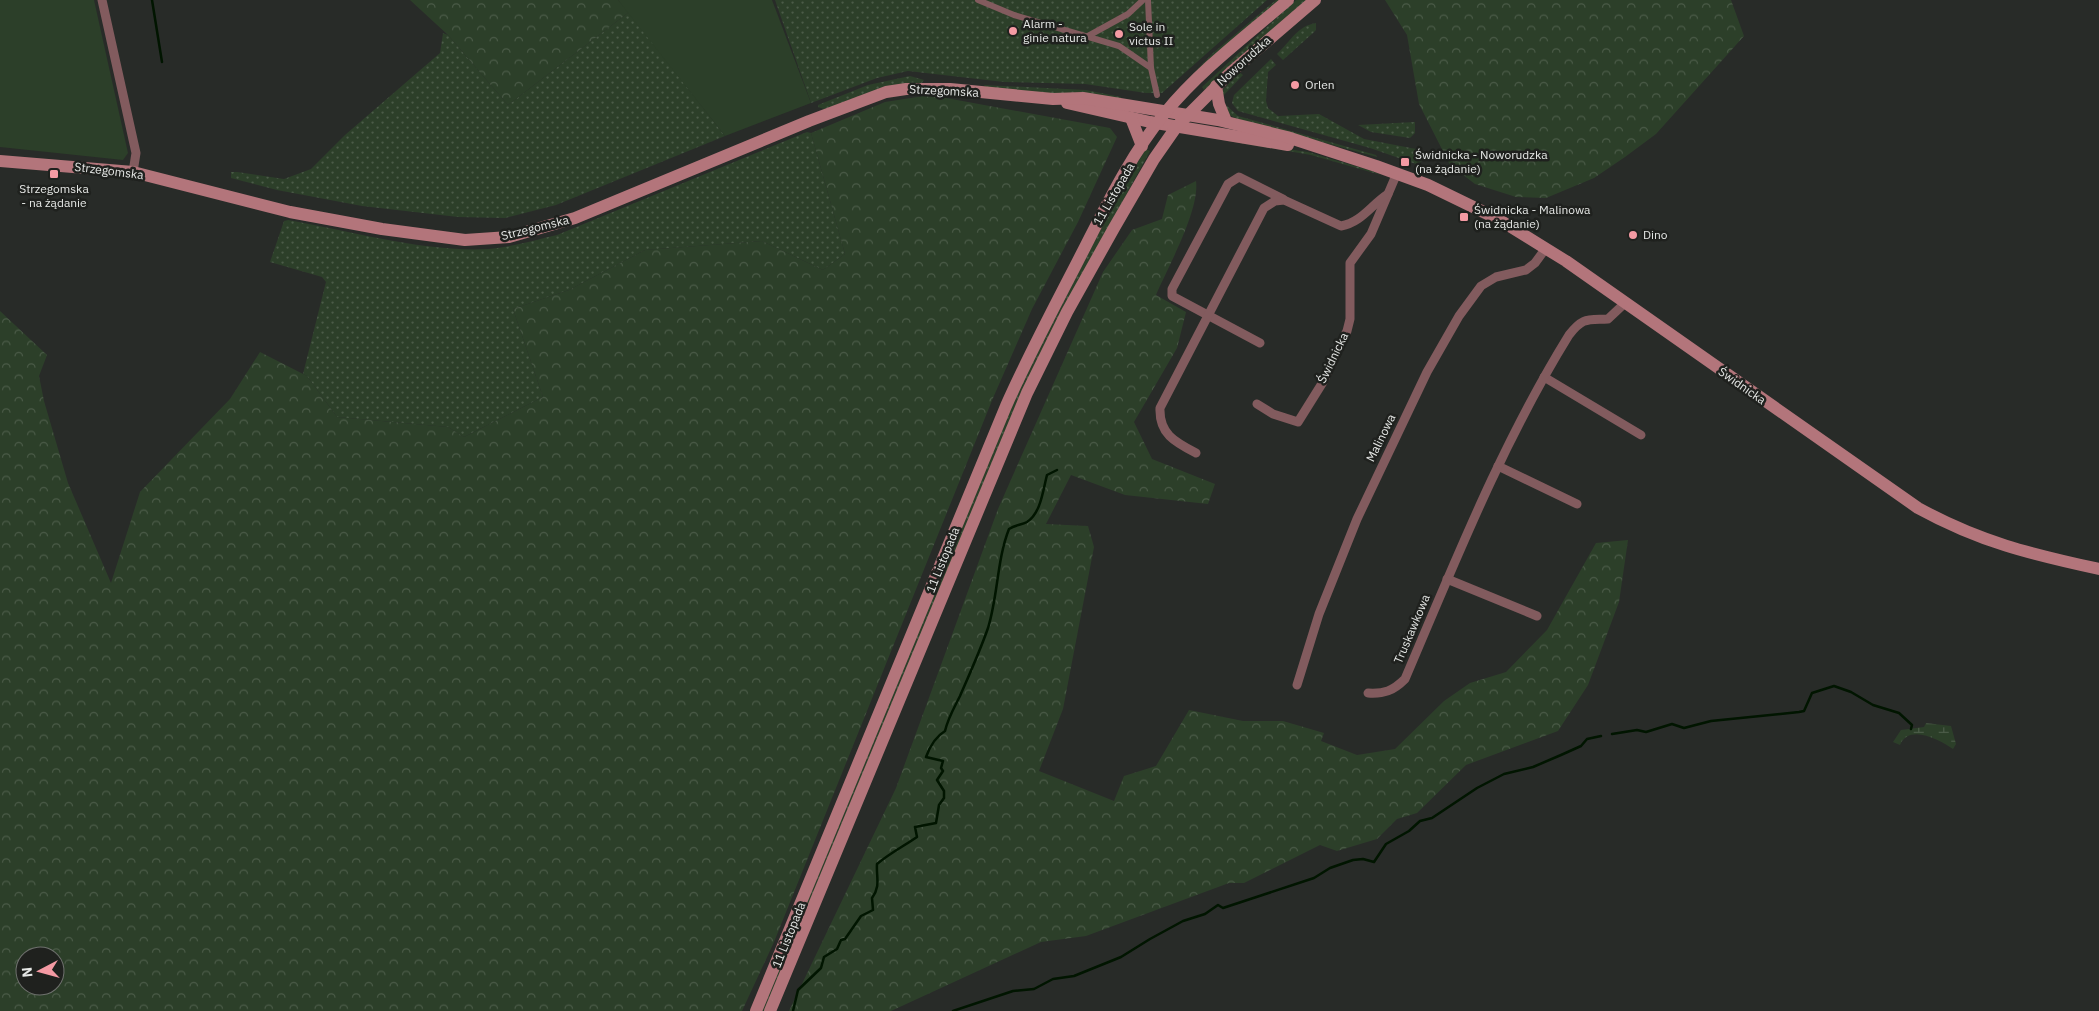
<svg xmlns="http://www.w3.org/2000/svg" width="2099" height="1011" viewBox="0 0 2099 1011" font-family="'IBM Plex Sans',sans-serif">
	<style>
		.grass { fill: url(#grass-dots) }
		.forest { fill: url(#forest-crowns); fill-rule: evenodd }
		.wetland { fill: url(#wetland-marsh) }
		.garden { fill: #2c3f29 }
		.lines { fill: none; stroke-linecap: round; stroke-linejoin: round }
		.stream { stroke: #011500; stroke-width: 2.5 }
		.pedestrian { stroke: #825b5e; stroke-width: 6 }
		.minor { stroke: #825b5e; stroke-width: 9 }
		.secondary { stroke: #b3757b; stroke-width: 12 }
		.poi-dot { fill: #f49aa3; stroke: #1f211e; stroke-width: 2 }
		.labels { text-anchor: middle; stroke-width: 5; stroke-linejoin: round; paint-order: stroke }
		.poi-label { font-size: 12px; fill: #e6e8e6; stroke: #1f211e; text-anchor: start }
		.street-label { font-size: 12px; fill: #e6e8e6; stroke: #1f211e }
	</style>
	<defs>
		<pattern id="grass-dots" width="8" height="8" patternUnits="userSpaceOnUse" patternTransform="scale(1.25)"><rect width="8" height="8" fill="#2c3f29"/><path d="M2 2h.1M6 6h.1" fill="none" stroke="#4b5b48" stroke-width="1.8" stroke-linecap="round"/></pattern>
		<pattern id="forest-crowns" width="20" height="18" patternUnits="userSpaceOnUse" patternTransform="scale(1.25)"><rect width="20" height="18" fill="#2c3f29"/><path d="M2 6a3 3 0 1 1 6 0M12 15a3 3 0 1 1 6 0" fill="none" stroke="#4b5b48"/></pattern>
		<pattern id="wetland-marsh" width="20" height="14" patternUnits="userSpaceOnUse" patternTransform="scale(1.25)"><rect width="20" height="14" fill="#2c3f29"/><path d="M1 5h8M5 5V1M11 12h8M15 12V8" fill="none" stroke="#4b5b48"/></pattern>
	</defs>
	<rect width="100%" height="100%" fill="#282b28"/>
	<!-- grass -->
	<g class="grass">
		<polygon points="775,0 1267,0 1162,93 1146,93 1085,84 1004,82 908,71 877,78 811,103"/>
		<polygon points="1276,0 1280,0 1190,77 1213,53"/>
		<polygon points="1296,0 1307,0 1204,90 1202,87"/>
		<polygon points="629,12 725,136 556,205 505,218 458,217 362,206 277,190 231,178 231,172 237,172 284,179 311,169 345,135 440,53 443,33 448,35 508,105"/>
		<path d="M 1316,23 L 1316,30 L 1313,33 L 1283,60 L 1277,54 C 1291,41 1297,26 1316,23 Z"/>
		<polygon points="1271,59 1276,65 1268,72 1266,101 1268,108 1278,116 1319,114 1364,139 1416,149 1422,158 1421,162 1416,164 1370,148 1238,111 1232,103 1234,95"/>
		<polygon points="1239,72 1243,75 1222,97 1221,92"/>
		<polygon points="910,76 924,80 921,84 824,109 818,107 818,105 868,85"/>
		<polygon points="984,85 1086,90 1121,97 1121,99 995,91 987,90"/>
		<polygon points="1223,106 1227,106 1238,116 1376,155 1377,157 1237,119 1228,114"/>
		<polygon points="1415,122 1415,133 1410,138 1371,132 1358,125"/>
		<path d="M 807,132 L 811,133 L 845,254 L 823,270 L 762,241 L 645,250 L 569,290 L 513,309 L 543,397 L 464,437 L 448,427 L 337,417 L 307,376 L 303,374 L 326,282 L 322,277 L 270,262 L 284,221 L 288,220 C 350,231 428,253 489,249 C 512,247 535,240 557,235 Z"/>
		<polygon points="1210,138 1308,152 1372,171 1381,175 1311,155"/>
		<polygon points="1146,149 1150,151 1060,316 1019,397 765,1011 761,1011 1015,396 1122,188"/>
	</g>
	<!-- forest -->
	<g class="forest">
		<polygon points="410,0 618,0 629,12 508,105 448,35"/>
		<polygon points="1385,0 1731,0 1744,36 1656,134 1625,157 1594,178 1546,198 1516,197 1475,184 1450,165 1419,104 1407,35"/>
		<path d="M 930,95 L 1110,128 L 1117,137 L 1078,222 L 1032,309 L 993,398 L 774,942 L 742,1011 L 0,1011 L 0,311 L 47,355 L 39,376 L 44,401 L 68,483 L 111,583 L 140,492 L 230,399 L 260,352 L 307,376 L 337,417 L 448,427 L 464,437 L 543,397 L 513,309 L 569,290 L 645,250 L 762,241 L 823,270 L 845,254 L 811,133 L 885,102 ZM 25,956 L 55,956 L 55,986 L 25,986 Z"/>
		<path d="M 1196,181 C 1200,210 1168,267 1156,295 L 1186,312 L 1177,348 L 1134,422 L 1152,459 L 1215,484 L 1208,504 L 1125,495 L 1071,475 L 1046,524 L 1088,526 L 1094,547 L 1063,709 L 1039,771 L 1114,801 L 1124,776 L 1156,766 L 1189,710 L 1243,721 L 1283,721 L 1324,733 L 1321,741 L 1357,755 L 1395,749 L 1444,701 L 1470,683 L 1506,672 L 1547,630 L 1596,543 L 1628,540 L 1619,602 L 1588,685 L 1558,731 L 1466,765 L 1417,813 L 1397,819 L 1377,839 L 1337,851 L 1320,845 L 1244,883 L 1229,883 L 1086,936 L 1041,942 L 891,1011 L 789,1011 L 896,788 L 998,509 L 1103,272 L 1132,230 L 1162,219 L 1168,195 Z"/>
	</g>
	<!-- wetland -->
	<path class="wetland" d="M 1926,723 L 1951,726 L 1956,744 L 1953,749 C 1940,740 1909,723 1900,745 L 1893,742 L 1901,730 L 1924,727 Z"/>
	<!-- garden -->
	<g class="garden">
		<polygon points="0,0 94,0 128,153 123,160 0,147"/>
		<polygon points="618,0 772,0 811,103 725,136"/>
	</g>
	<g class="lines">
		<!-- stream -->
		<g class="stream">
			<polyline points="152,0 162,62"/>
			<polyline points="1612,734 1637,730 1646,732 1672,724 1684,728 1711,721 1799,712 1804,711 1812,693 1834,686 1851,692 1873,705 1899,713 1912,725 1911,729"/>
			<path d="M 793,1011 L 798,990 L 821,968 L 824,957 L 837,949 L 841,940 L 845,939 L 861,916 L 873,910 L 872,898 C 881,886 876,877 877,864 C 890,853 904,846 917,837 L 915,827 L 936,823 L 939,805 L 944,798 L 944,791 L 937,780 L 943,771 L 941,768 L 943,761 L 926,757 C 930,746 935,737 945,731 C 948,718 954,708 960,696 C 970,673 980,651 988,628 C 998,596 997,559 1009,529 C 1015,525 1021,525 1027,522 C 1041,513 1043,490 1047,475 L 1057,470"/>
			<polyline points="953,1011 1013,991 1034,989 1053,979 1074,976 1121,957 1150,939 1183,921 1205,914 1218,905 1223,908 1314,878 1330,868 1353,860 1363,859 1374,862 1386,844 1409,831 1420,821 1432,818 1477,788 1504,774 1533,767 1561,755 1581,746 1587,739 1601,736"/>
		</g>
		<!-- pedestrian -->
		<g class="pedestrian">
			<polyline points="978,0 1014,15 1119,46 1151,68"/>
			<polyline points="1148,0 1151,68 1157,95"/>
			<polyline points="1088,36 1128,14 1143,0"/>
		</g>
		<!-- minor -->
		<g class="minor">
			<polyline points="102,0 136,153 133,172"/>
			<polyline points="1260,343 1172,296 1172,289 1228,184 1239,177 1283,199"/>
			<polyline points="1544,377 1641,435"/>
			<polyline points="1257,404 1273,414 1298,422 1323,382 1347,331 1350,319 1350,263 1371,234 1397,173"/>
			<path d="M 1196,453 C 1175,442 1159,434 1160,408 L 1264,208 L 1275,201 L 1284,200 L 1341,226 C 1362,222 1371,205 1388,194"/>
			<polyline points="1498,466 1577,504"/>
			<polyline points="1447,579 1537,616"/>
			<polyline points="1297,685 1319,614 1357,519 1427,372 1459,316 1481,286 1496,277 1526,270 1535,263 1546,248"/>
			<path d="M 1368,693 C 1384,694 1393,691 1405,679 C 1455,562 1502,443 1569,335 C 1583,317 1587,320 1608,319 L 1625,303"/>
		</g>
		<!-- secondary -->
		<g class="secondary">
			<polyline points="1216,86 1219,104 1226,121"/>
			<polyline points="1067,103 1150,122 1288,145"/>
			<polyline points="1131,118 1142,146"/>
			<path d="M 0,161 L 133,172 L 290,212 L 382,229 L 465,240 L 509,237 L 575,218 L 809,121 L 886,92 L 906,89 L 950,89 L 1053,99 L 1083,98 L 1218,120 L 1287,137 L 1376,166 L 1428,185 L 1498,219 L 1566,261 L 1918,508 C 1980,542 2030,554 2099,569"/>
			<path d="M 756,1011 L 1006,406 C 1029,354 1056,304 1082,253 C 1106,206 1131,154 1165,113 C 1200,70 1246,36 1288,0"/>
			<polyline points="770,1011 1027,393 1067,312 1114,228 1154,159 1177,126 1230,73 1315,0"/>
		</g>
	</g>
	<!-- markers -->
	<g class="poi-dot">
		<circle cx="1013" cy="31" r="5"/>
		<circle cx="1119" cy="34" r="5"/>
		<circle cx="1295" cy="85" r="5"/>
		<rect x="1400" y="157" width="10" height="10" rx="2.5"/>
		<rect x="49" y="169" width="10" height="10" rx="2.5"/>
		<rect x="1459" y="212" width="10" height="10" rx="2.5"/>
		<circle cx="1633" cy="235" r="5"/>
	</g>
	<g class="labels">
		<!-- poi labels -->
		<g class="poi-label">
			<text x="1023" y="28">Alarm -<tspan x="1023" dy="14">ginie natura</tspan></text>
			<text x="1129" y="31">Sole in<tspan x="1129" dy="14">victus II</tspan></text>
			<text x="1305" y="89">Orlen</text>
			<text x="1415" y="159">Świdnicka - Noworudzka<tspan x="1415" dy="14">(na żądanie)</tspan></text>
			<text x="54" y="193" text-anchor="middle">Strzegomska<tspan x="54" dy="14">- na żądanie</tspan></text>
			<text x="1474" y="214">Świdnicka - Malinowa<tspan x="1474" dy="14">(na żądanie)</tspan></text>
			<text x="1643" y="239">Dino</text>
		</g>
		<!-- street labels -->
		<g class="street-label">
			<text transform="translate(1244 61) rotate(-42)" y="4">Noworudzka</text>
			<text transform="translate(944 91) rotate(3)" y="4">Strzegomska</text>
			<text transform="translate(109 171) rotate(7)" y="4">Strzegomska</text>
			<text transform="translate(1114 194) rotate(-60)" y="4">11 Listopada</text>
			<text transform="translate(535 228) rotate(-14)" y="4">Strzegomska</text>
			<text transform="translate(1333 358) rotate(-64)" y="4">Świdnicka</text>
			<text transform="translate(1742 386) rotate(35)" y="4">Świdnicka</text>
			<text transform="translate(1381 438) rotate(-64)" y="4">Malinowa</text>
			<text transform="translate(943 560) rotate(-68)" y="4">11 Listopada</text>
			<text transform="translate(1412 629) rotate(-67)" y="4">Truskawkowa</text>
			<text transform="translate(789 935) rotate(-68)" y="4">11 Listopada</text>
		</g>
	</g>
	<!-- north arrow -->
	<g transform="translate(40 971) rotate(264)"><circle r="24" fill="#1f211e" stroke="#6f716e"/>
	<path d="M0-4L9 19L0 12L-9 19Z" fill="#f49aa3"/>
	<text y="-8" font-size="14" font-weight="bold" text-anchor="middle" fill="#e6e8e6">N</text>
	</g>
</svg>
